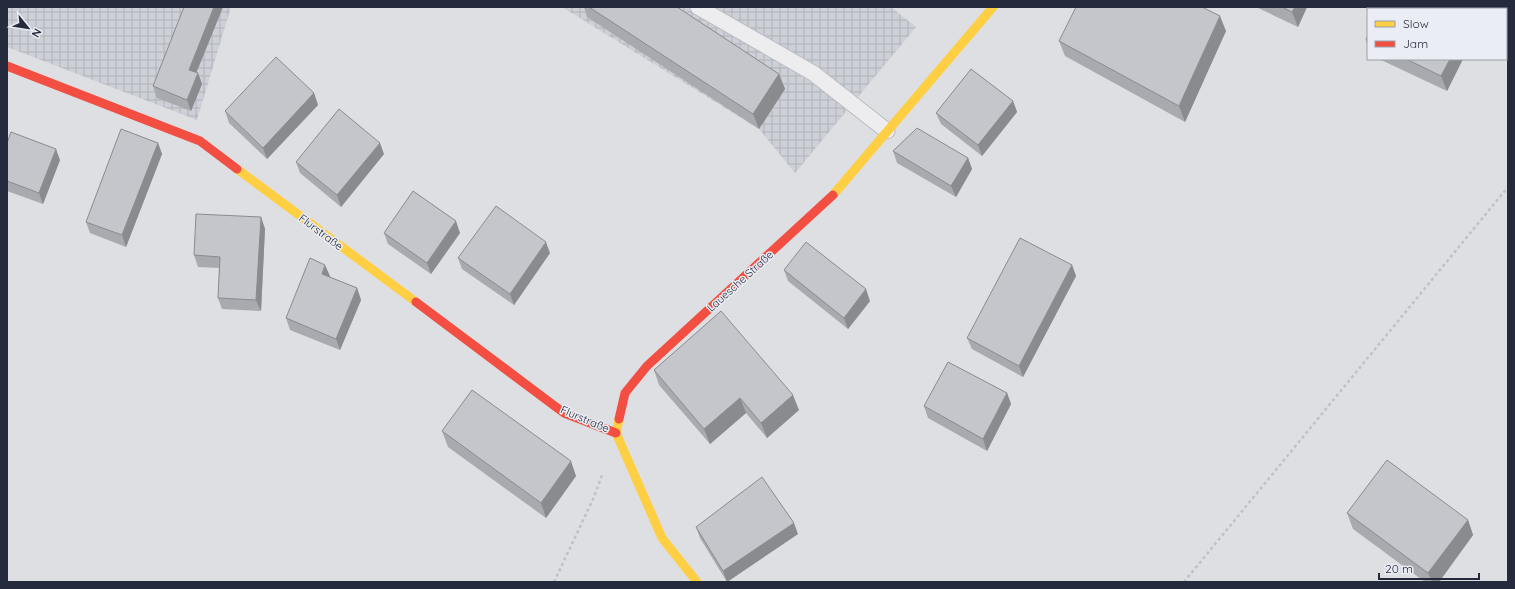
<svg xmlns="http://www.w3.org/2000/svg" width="1515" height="589" viewBox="0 0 1515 589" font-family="Quicksand,sans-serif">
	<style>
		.industrial { fill: url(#industrial-grid) }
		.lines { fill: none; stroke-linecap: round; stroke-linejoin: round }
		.lane-casing { stroke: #bbbcc0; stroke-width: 17 }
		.path { stroke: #c0c0c6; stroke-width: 2.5; stroke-dasharray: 3 3; stroke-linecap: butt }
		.lane { stroke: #ededf0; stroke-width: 15 }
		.slow { stroke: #ffcf43; stroke-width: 9 }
		.jam { stroke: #f24e42; stroke-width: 9 }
		.wall { fill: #a9aaaf }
		.shaded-wall { fill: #8a8b8f }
		.building { fill: #c5c6cc; stroke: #8a8b8f }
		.labels { text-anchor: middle; stroke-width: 3; stroke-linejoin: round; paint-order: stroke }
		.street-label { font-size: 11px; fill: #252a3c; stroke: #eaedf4 }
	</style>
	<defs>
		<pattern id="industrial-grid" width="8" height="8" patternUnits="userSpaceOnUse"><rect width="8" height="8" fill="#ced0d8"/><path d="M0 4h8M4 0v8" fill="none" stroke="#b1b3ba"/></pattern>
	</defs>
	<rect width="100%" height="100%" fill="#dedfe3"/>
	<!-- industrial -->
	<g class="industrial">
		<polygon points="7,7 231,7 197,120 7,47"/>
		<polygon points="562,7 891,7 916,27 795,173 759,129"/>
	</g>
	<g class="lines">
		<!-- lane casing -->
		<g class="lane-casing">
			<polyline id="lane" points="698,7 813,73 887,131"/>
		</g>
		<!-- path -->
		<g class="path">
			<polyline points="554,582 594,497 602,475"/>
			<polyline points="1184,582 1508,187"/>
		</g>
		<!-- lane -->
		<use href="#lane" class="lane"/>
		<!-- slow -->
		<g class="slow">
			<polyline points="237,169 416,302"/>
			<polyline points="833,195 993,7"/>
			<polyline points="619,419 616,433 662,538 697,582"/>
		</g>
		<!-- jam -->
		<g class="jam">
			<polyline points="7,66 200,141 237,169"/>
			<polyline points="416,302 564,413 616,433"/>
			<polyline points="619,419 625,393 647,366 833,195"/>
		</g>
	</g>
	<!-- wall -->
	<g class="wall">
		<polygon points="223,7 196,73 198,73 202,84 191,111 157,98 153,86"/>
		<polygon points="584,7 677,7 779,74 785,89 759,129 587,17"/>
		<polygon points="1256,7 1307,7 1298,27"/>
		<polygon points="1226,31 1185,122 1065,56 1059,41"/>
		<polygon points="1368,35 1368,47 1366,40"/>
		<polygon points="1379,59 1463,59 1447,91"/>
		<polygon points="314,93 318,105 267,159 229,123 225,111"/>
		<polygon points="1013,101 1017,112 982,156 941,124 936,113"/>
		<polygon points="7,143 60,160 43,204 7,191"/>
		<polygon points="158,143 162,154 126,247 90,233 86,222"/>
		<polygon points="893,151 968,158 972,169 956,197 897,163"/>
		<polygon points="384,154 341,207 300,173 296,162"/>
		<polygon points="261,217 265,229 261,311 222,309 218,298 219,268 198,267 194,255"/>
		<polygon points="384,233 460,233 431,274 388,244"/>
		<polygon points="550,253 514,305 462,269 458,258"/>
		<polygon points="1072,265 1076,276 1023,377 972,349 967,338"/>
		<polygon points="784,270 870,301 848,329 788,281"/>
		<polygon points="330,276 329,277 357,288 361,300 340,350 290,330 286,318"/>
		<polygon points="654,370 799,410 767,438 746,413 710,444 659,385"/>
		<polygon points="1007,393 1011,404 987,451 928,418 924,406"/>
		<polygon points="442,431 576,476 546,518 448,447"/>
		<polygon points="1347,513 1468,520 1473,535 1439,582 1425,582 1353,529"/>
		<polygon points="696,527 798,534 727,582 700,538"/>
	</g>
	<!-- shaded-wall -->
	<g class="shaded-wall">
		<polygon points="214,7 223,7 193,81 189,70"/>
		<polygon points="1295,7 1307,7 1298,27 1292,12"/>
		<polygon points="1475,7 1488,7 1487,9 1474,9"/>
		<polygon points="1220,16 1226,31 1185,122 1179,106"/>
		<polygon points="1450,59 1463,59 1447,91 1441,76"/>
		<polygon points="198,73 202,84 191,111 187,100"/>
		<polygon points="779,74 785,89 759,129 753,114"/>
		<polygon points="314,93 318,105 267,159 263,148"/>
		<polygon points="1013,101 1017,112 982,156 978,145"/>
		<polygon points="158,143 162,154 126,247 122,235"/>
		<polygon points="380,143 384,154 341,207 337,195"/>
		<polygon points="56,149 60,160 43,204 39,193"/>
		<polygon points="968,158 972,169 956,197 951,186"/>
		<polygon points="261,217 265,229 261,311 256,300"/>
		<polygon points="456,221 460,233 431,274 427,263"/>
		<polygon points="546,242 550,253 514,305 510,294"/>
		<polygon points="325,265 330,276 326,285 322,274"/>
		<polygon points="1072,265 1076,276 1023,377 1019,366"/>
		<polygon points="357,288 361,300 340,350 336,339"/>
		<polygon points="866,289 870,301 848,329 844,318"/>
		<polygon points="1007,393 1011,404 987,451 983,439"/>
		<polygon points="793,395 799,410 767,438 761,423"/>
		<polygon points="740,398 746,413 710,444 704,429"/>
		<polygon points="571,461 576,476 546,518 541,503"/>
		<polygon points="1468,520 1473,535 1439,582 1432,582 1428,573"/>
		<polygon points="794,523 798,534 727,582 723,571"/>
	</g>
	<!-- building -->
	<g class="building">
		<polygon points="184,7 214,7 189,70 198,73 187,100 153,86"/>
		<polygon points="589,7 677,7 779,74 753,114"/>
		<polygon points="1076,7 1202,7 1220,16 1179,106 1059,41"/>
		<polygon points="1282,7 1295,7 1292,12"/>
		<polygon points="1381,7 1475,7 1474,9 1380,9"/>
		<polygon points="1368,35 1368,41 1366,40"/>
		<polygon points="276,57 314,93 263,148 225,111"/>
		<polygon points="1406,59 1450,59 1441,76"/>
		<polygon points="971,69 1013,101 978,145 936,113"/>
		<polygon points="339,109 380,143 337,195 296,162"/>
		<polygon points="917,128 968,158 951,186 893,151"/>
		<polygon points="121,129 158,143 122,235 86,222"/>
		<polygon points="11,132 56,149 39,193 7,181 7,143"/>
		<polygon points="413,191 456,221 427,263 384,233"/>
		<polygon points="496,206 546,242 510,294 458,258"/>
		<polygon points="196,214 261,217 256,300 218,298 220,257 194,255"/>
		<polygon points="1020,238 1072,265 1019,366 967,338"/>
		<polygon points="806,242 866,289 844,318 784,270"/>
		<polygon points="310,258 325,265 322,274 357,288 336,339 286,318"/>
		<polygon points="721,311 793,395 761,423 740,398 704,429 654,370"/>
		<polygon points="948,362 1007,393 983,439 924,406"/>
		<polygon points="472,390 571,461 541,503 442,431"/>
		<polygon points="1387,460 1468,520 1428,573 1347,513"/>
		<polygon points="762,477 794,523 723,571 696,527"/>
	</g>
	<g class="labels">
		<!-- street labels -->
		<g class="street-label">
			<text transform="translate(321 232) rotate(37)" y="4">Flurstraße</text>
			<text transform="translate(740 281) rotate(-42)" y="4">Lauesche Straße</text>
			<text transform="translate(585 419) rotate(23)" y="4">Flurstraße</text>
		</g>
	</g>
	<!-- border -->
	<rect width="1515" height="589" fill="none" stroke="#252a3c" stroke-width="16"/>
	<!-- legend -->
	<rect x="1367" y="8" width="140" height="52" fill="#eaedf4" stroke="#9b9faa"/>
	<rect x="1375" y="21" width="20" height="6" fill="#ffcf43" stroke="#9b9faa"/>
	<text x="1403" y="28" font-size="12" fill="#252a3c">Slow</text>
	<rect x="1375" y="41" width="20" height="6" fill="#f24e42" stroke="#9b9faa"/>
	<text x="1403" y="48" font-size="12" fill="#252a3c">Jam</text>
	<!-- north arrow -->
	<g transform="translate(28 28) rotate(120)" stroke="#eaedf4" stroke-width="3" paint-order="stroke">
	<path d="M0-3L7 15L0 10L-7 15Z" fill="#252a3c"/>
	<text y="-6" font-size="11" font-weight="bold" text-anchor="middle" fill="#252a3c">N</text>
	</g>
	<!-- scale -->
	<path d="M1379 573v6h100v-6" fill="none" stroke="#252a3c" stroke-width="2"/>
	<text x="1385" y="573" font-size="12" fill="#252a3c" stroke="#eaedf4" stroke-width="3" paint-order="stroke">20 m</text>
</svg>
